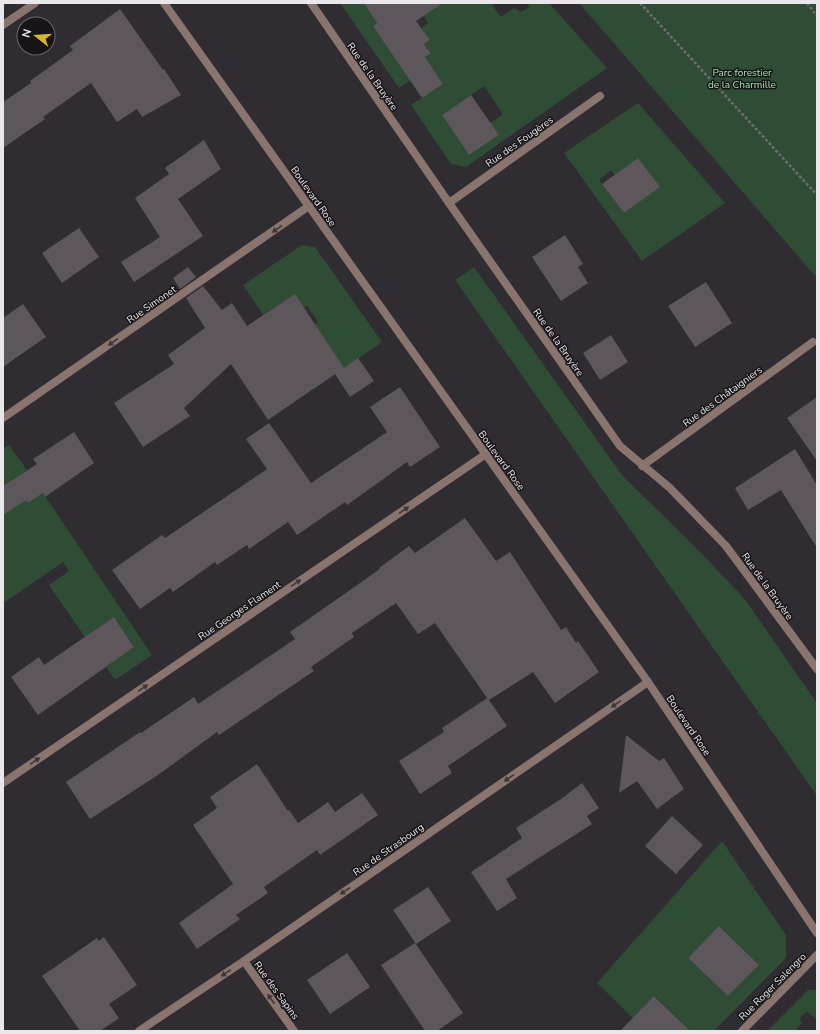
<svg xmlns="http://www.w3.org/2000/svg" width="820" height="1034" viewBox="0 0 820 1034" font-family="'Nunito Sans',sans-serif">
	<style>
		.green { fill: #2e4d34; fill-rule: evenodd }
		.building { fill: #5d565a }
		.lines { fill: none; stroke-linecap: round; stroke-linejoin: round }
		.path { stroke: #6e6c71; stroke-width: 2.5; stroke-dasharray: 3 2; stroke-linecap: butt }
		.minor { stroke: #89746e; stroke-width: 8 }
		.oneway { fill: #3f3636 }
		.labels { text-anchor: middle; stroke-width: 3; stroke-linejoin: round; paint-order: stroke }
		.park-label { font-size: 10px; fill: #a4e1b0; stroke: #171518 }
		.street-label { font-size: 10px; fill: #e9e7ea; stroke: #171518 }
	</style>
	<rect width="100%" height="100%" fill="#2f2c32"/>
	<!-- green -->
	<g class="green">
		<path d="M 340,3 L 405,4 L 373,26 L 398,62 L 409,68 L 431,54 L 424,44 L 430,40 L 421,28 L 428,23 L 423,16 L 430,12 L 425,3 L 491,3 L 501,17 L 514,8 L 521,12 L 529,7 L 528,3 L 549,3 L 607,68 L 466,167 L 451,164 L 411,105 L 443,84 L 431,67 L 399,88 ZM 484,86 L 503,114 L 490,123 L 499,135 L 469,155 L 442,115 Z"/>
		<polygon points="579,3 817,3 817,278"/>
		<path d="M 638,103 L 725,203 L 642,261 L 564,153 ZM 638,158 L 659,187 L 624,213 L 599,180 L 611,170 L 615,175 Z"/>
		<polygon points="302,245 315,247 382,342 314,389 294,359 315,324 318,322 307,306 304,308 295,294 263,315 243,285"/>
		<polygon points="474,267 622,475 699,551 744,598 817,703 817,796 455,280"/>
		<polygon points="9,445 27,470 13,480 28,503 43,493 152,655 115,680 106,667 134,646 114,617 85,637 49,585 69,571 63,562 5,602 3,599 3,515 4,514 3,512 3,449"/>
		<path d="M 722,841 L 786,935 L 786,958 L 714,1031 L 674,1031 L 682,1023 L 655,996 L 633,1018 L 597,983 ZM 719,926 L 759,965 L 728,996 L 688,958 Z"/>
		<polygon points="808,990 817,990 817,1020 807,1011 799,1019 802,1023 795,1031 767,1031"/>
	</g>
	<!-- building -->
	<g class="building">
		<polygon points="364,3 443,3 416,21 430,40 424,44 431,54 425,57 443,84 422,98 373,26 377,23"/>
		<polygon points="120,9 163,70 164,69 181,95 142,117 137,109 117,122 91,83 43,117 45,119 3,148 3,102 31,83 30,81 73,50 70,46"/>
		<polygon points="471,95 499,135 469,155 442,115"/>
		<polygon points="204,140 221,169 178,199 203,236 134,282 121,262 160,237 135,198 169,174 165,168"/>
		<polygon points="638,158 660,187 624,213 602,184"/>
		<polygon points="79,228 99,257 62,283 42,253"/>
		<polygon points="565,235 583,264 578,267 588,283 561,301 532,257"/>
		<polygon points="188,267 196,277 180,289 173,278"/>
		<polygon points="706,282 732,323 695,347 668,306"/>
		<polygon points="203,286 222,310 232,303 247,326 295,294 344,368 358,358 374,381 350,397 335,374 268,420 231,364 184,408 190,416 143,447 114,403 174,364 168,355 205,328 186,298"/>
		<polygon points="23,304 46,337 3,367 3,318"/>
		<polygon points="611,335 628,362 600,380 583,353"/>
		<polygon points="400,387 440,447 410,467 407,462 347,505 345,502 297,535 288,522 249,549 247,545 217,565 215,562 173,592 170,588 140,609 112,570 162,535 165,538 267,469 246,439 269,423 311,483 387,432 370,407"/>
		<polygon points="817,397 817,461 787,418"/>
		<polygon points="74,432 94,463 45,497 43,493 28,503 26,500 3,515 3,486 37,464 33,459"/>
		<polygon points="795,449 817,485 817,548 781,490 748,510 735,488"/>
		<polygon points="465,518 496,561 510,552 561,630 566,627 576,643 578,641 599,672 555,703 533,672 489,700 507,726 448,766 452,773 420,794 399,761 444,732 442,728 487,698 435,623 418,634 396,603 352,633 354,637 311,667 314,671 219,735 217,732 158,775 90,819 66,782 140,732 141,733 194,697 198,704 295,639 290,632 380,569 379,568 409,546 415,553"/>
		<polygon points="114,617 134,647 38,715 11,677 39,657 44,665"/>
		<polygon points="626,735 659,761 664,758 684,789 657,809 637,781 619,793"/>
		<polygon points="257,764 288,811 289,810 298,823 328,802 335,812 362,793 378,815 320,855 317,850 264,887 268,893 236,915 240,919 197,949 179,923 233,884 193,825 217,808 210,797"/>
		<polygon points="582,783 599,808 587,816 592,824 506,879 517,898 497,911 471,872 522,838 516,828 561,799"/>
		<polygon points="672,816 703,845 676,874 645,846"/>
		<polygon points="428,887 451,921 416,944 393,910"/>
		<polygon points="719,926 759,965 728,996 688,958"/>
		<polygon points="104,937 137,985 109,1004 119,1018 100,1031 80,1031 42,976 97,938 99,941"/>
		<polygon points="415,943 463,1013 437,1031 425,1031 381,965"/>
		<polygon points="347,953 370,987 330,1014 307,980"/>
		<polygon points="654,996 690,1031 620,1031"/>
	</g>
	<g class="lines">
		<!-- path -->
		<g class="path">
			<polyline points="640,3 817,195"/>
			<polyline points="807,3 817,16"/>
		</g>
		<!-- minor -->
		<g class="minor">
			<polyline points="164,3 648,682 817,933"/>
			<polyline points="311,3 449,203 620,446 670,488 726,546 817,669"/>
			<polyline points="3,25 35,3"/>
			<polyline points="449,203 600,96"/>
			<polyline points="3,418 309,206"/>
			<polyline points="642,466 813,342"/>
			<polyline points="3,783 486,454"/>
			<polyline points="244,961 294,1031"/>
			<polyline points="139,1031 244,961 648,682"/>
			<polyline points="742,1031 817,955"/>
		</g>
	</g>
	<!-- one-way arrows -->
	<defs><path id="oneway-solid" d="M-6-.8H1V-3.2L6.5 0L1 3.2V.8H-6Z"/></defs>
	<g class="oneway">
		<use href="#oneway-solid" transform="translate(277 229) rotate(145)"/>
		<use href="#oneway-solid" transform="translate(113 342) rotate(145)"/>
		<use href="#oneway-solid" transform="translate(404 510) rotate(-34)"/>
		<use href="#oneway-solid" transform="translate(296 583) rotate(-34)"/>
		<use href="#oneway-solid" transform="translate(143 688) rotate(-34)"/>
		<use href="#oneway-solid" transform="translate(616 704) rotate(145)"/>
		<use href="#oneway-solid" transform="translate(35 761) rotate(-34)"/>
		<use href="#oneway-solid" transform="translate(509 778) rotate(145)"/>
		<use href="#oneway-solid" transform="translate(345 891) rotate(145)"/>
		<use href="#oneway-solid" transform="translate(226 973) rotate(146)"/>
		<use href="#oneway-solid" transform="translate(271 999) rotate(-126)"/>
	</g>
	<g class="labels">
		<!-- park labels -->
		<g class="park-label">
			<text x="742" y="76">Parc forestier<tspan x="742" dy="12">de la Charmille</tspan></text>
		</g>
		<!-- street labels -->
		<g class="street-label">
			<text transform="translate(373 76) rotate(55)" y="4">Rue de la Bruyère</text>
			<text transform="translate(519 141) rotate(-35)" y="4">Rue des Fougères</text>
			<text transform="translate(314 196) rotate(55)" y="4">Boulevard Rose</text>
			<text transform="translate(151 304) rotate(-35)" y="4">Rue Simonet</text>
			<text transform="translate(559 342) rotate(55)" y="4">Rue de la Bruyère</text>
			<text transform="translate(722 396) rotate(-36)" y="4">Rue des Châtaigniers</text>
			<text transform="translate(502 460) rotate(54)" y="4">Boulevard Rose</text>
			<text transform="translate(768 586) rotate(54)" y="4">Rue de la Bruyère</text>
			<text transform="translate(239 610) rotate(-34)" y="4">Rue Georges Flament</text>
			<text transform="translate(689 725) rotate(56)" y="4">Boulevard Rose</text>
			<text transform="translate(388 849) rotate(-35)" y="4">Rue de Strasbourg</text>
			<text transform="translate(772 986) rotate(-45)" y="4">Rue Roger Salengro</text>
			<text transform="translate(277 990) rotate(54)" y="4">Rue des Sapins</text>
		</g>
	</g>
	<!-- border -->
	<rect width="820" height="1034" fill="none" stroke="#e9e7ea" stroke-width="8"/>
	<!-- north arrow -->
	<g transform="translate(36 36) rotate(287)"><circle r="19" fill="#171518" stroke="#6b696c"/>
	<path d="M0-3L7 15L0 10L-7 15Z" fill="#d7b434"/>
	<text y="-6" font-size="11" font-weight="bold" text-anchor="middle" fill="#e9e7ea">N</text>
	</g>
</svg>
